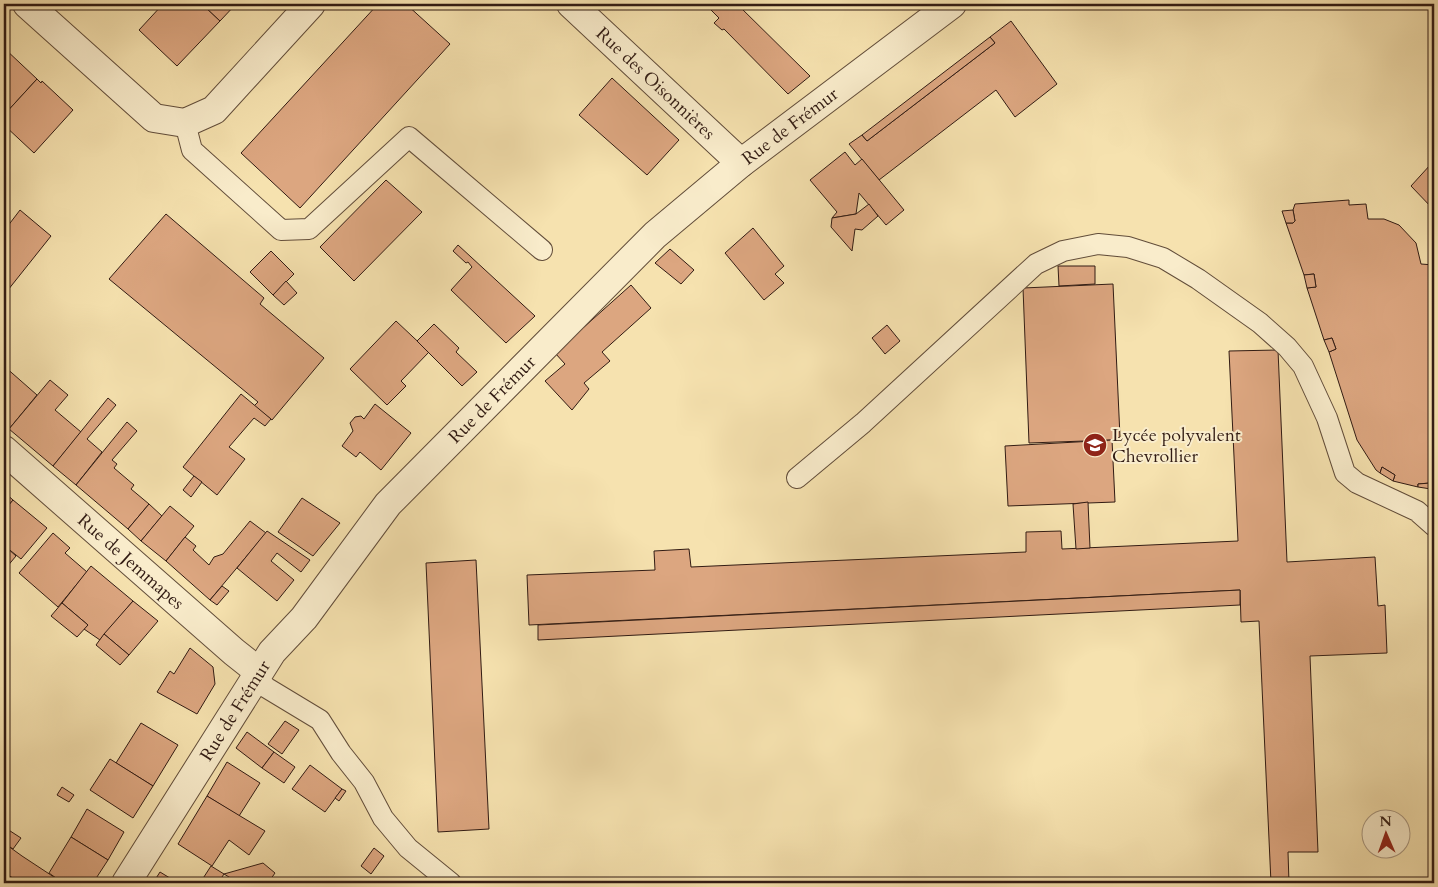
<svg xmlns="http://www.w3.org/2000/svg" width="1438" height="887" viewBox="0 0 1438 887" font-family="Cardo,serif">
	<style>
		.building { fill: #dca680; stroke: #311b13 }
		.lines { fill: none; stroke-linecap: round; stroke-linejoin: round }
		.service-casing { stroke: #624d3a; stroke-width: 22 }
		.minor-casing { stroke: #624d3a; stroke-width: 30 }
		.service { stroke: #f9eccb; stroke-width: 20 }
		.minor { stroke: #f9eccb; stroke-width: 28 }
		.labels { text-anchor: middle; stroke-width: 4; stroke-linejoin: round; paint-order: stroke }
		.street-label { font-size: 18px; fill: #311b13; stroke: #f9eccb }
		.poi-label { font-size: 18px; fill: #311b13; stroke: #f9eccb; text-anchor: start }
	</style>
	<rect width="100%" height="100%" fill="#f6e2af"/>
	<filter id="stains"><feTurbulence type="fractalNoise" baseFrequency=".004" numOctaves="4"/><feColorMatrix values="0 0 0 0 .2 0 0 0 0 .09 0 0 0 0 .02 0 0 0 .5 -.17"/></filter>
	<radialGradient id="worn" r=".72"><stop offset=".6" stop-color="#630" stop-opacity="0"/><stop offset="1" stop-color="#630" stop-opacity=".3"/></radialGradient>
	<!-- building -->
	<g class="building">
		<polygon points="163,4 202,4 220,21 177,66 139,30"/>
		<polygon points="202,4 236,4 220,21"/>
		<polygon points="378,4 406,4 450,44 300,208 241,153"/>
		<polygon points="705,4 737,4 810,76 788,94 724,29 722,30 714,23 719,18"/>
		<polygon points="1011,21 1057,84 1015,117 996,90 879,180 849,144 862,135 867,141 995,43 990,37"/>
		<polygon points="990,37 995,43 867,141 862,135"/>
		<polygon points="4,48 37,79 4,115"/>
		<polygon points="612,78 679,140 647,175 579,115"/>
		<polygon points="37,79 41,83 42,81 73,110 34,153 4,125 4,115"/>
		<polygon points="845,152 855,165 862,159 904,210 886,225 859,193 856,214 832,218 837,212 810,180"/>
		<polygon points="1431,164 1434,167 1434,210 1411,186"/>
		<polygon points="386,180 422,212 354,281 320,247"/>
		<polygon points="1349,200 1349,205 1366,204 1368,219 1384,219 1399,225 1416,243 1421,264 1434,265 1434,489 1431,489 1430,483 1418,484 1418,487 1393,481 1395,475 1382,467 1380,473 1376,470 1357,440 1329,352 1336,349 1332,338 1324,340 1307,288 1316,287 1314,274 1304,275 1286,223 1293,223 1295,221 1293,210 1295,204"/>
		<polygon points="869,204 878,216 862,230 855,229 852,251 831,227 832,218 856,214"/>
		<polygon points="20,210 51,236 4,295 4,231"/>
		<polygon points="1293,210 1295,221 1293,223 1286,223 1282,211"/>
		<polygon points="166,214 264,298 260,304 324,358 272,420 254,406 258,402 109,279"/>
		<polygon points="753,228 784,266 775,274 784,283 764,300 725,253"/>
		<polygon points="458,245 535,316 506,343 451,290 472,267 468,262 466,263 453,251"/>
		<polygon points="670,249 694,270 681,284 655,263"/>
		<polygon points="271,251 294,274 273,295 250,272"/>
		<polygon points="1058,266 1095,266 1095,284 1059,286"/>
		<polygon points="1314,274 1316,287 1307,288 1304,275"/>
		<polygon points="286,281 297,293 284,305 273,295"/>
		<polygon points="1113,284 1120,437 1112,440 1029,443 1023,288"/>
		<polygon points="631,285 651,308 602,352 610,361 584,383 589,389 572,410 545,381 565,364 555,353"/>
		<polygon points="396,321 429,352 401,381 406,386 387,405 350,369"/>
		<polygon points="434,324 459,348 456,352 477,372 462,386 417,341"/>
		<polygon points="887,325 900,341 885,354 872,338"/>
		<polygon points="1332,338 1336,349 1329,352 1324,340"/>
		<polygon points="1278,350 1287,562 1375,557 1378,606 1385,605 1387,653 1310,656 1318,852 1288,852 1289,883 1271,883 1259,621 1241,622 1240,590 529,625 527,575 655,570 654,551 689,549 691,567 1026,552 1026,532 1061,531 1062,549 1238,541 1229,351"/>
		<polygon points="4,366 37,395 9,429 4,424"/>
		<polygon points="50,380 68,395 55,410 81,432 53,466 9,429"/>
		<polygon points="241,394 271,419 265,426 254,418 229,447 245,459 217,495 183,467"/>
		<polygon points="108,398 116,405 87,439 102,452 76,485 53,466"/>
		<polygon points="375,404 411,433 381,470 360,452 356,457 342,446 353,431 350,423 355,417 361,416 364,419"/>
		<polygon points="127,422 137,431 112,460 117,464 114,468 134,485 131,489 149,504 128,529 76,485"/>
		<polygon points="1112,440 1115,502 1008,506 1005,446"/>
		<polygon points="1382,467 1395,475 1393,481 1380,473"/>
		<polygon points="194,476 202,482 191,497 183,490"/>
		<polygon points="1430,483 1431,489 1418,487 1418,484"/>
		<polygon points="4,492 13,500 4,511"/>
		<polygon points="302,498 340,523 313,556 278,532"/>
		<polygon points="13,500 47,528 21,559 6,547 4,549 4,511"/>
		<polygon points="1088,502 1090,548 1076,549 1073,504"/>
		<polygon points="149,504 162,516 141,541 128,529"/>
		<polygon points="170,506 194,526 166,561 141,541"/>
		<polygon points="250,521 266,533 210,600 166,561 185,537 196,546 193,550 209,565 214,557 223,554"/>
		<polygon points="267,531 310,560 301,572 277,553 271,561 294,580 277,601 237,568"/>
		<polygon points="53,533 70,548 65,553 87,572 58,607 19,573"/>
		<polygon points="6,547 16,556 6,568 4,566 4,549"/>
		<polygon points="476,560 489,829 438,832 426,563"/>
		<polygon points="91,566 133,601 100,640 84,629 88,625 62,603"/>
		<polygon points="222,586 229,591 217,605 210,600"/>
		<polygon points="1240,590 1240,605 538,640 538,625"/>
		<polygon points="133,601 158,621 129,655 104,634"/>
		<polygon points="62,603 88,625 77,637 51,616"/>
		<polygon points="104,634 129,655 120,665 96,645"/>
		<polygon points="190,648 213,667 215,684 197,714 157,692 170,671 174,674"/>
		<polygon points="285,721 299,730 282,754 268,744"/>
		<polygon points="141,723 178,745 153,786 116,763"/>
		<polygon points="247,732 274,752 262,768 236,748"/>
		<polygon points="274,752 295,767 284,783 262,768"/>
		<polygon points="110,759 153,786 133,818 90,790"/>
		<polygon points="227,762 260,783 239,816 207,796"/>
		<polygon points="310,765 342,789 325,812 292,789"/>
		<polygon points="62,787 74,795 69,802 57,795"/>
		<polygon points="342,789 346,791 339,801 335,798"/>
		<polygon points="207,796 265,831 249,855 229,840 212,866 178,844"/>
		<polygon points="87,809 124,832 108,860 71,837"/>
		<polygon points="4,827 21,838 13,849 4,843"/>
		<polygon points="71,837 108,860 93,883 63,883 49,873"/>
		<polygon points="4,843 22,856 63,883 20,883 4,872"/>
		<polygon points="374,848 384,856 371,874 361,866"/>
		<polygon points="263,863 275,873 268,883 239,883 224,874"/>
		<polygon points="211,866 224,874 218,883 200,883"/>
		<polygon points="160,872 178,883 153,883"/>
	</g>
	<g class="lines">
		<!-- service casing -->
		<g class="service-casing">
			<g id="service">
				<polyline points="185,123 192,150 281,230 309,229 409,137 542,250"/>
				<polyline points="797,478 863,423 1036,264 1063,251 1098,244 1128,247 1163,258 1198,279 1260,323 1287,347 1303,366 1327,418 1345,473 1357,483 1417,511 1434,526"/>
				<polyline points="254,678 267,688 320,720 341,753 364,782 383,818 408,848 451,883"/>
			</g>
		</g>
		<!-- minor casing -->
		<g class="minor-casing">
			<g id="minor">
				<polyline points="27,4 154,118 185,123 214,110 311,4"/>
				<path id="s1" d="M 571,4 L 741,163"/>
				<path id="s2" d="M 4,450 L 234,652 L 258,671"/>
				<path id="s3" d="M 126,883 L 272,652 L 304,618 L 388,504 L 655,235 L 741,163 L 952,4"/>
			</g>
		</g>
		<!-- service -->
		<use href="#service" class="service"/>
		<!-- minor -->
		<use href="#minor" class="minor"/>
	</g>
	<!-- icons -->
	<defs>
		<g id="school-disc" transform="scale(1.25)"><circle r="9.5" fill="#8f2418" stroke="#f9eccb"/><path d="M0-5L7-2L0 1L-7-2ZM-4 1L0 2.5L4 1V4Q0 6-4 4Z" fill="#fff"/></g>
	</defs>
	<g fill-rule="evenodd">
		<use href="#school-disc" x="1095" y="445"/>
	</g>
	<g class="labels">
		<!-- street labels -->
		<g class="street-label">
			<text dy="6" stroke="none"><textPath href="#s1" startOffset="116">Rue des Oisonnières</textPath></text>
			<text dy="6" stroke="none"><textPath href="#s3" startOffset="1014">Rue de Frémur</textPath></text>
			<text dy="6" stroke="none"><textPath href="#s3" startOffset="609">Rue de Frémur</textPath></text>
			<text dy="6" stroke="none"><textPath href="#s2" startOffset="169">Rue de Jemmapes</textPath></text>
			<text dy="6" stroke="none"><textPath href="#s3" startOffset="204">Rue de Frémur</textPath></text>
		</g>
		<!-- poi labels -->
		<g class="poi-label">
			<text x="1112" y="441">Lycée polyvalent<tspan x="1112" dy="21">Chevrollier</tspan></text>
		</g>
	</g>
	<!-- margin -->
	<rect width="1438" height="887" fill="none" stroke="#f6e2af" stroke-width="20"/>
	<rect x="5" y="5" width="1428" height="877" fill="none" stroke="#311b13" stroke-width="2.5"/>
	<rect x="10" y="10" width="1418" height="867" fill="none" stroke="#311b13"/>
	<!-- north arrow -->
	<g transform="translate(1386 834) rotate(358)"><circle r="24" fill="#f9eccb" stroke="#a99881"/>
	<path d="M0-4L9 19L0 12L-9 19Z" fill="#8f2418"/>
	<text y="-8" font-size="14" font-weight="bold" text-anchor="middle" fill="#311b13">N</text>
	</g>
	<rect width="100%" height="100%" filter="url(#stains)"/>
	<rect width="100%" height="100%" fill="url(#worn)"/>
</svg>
